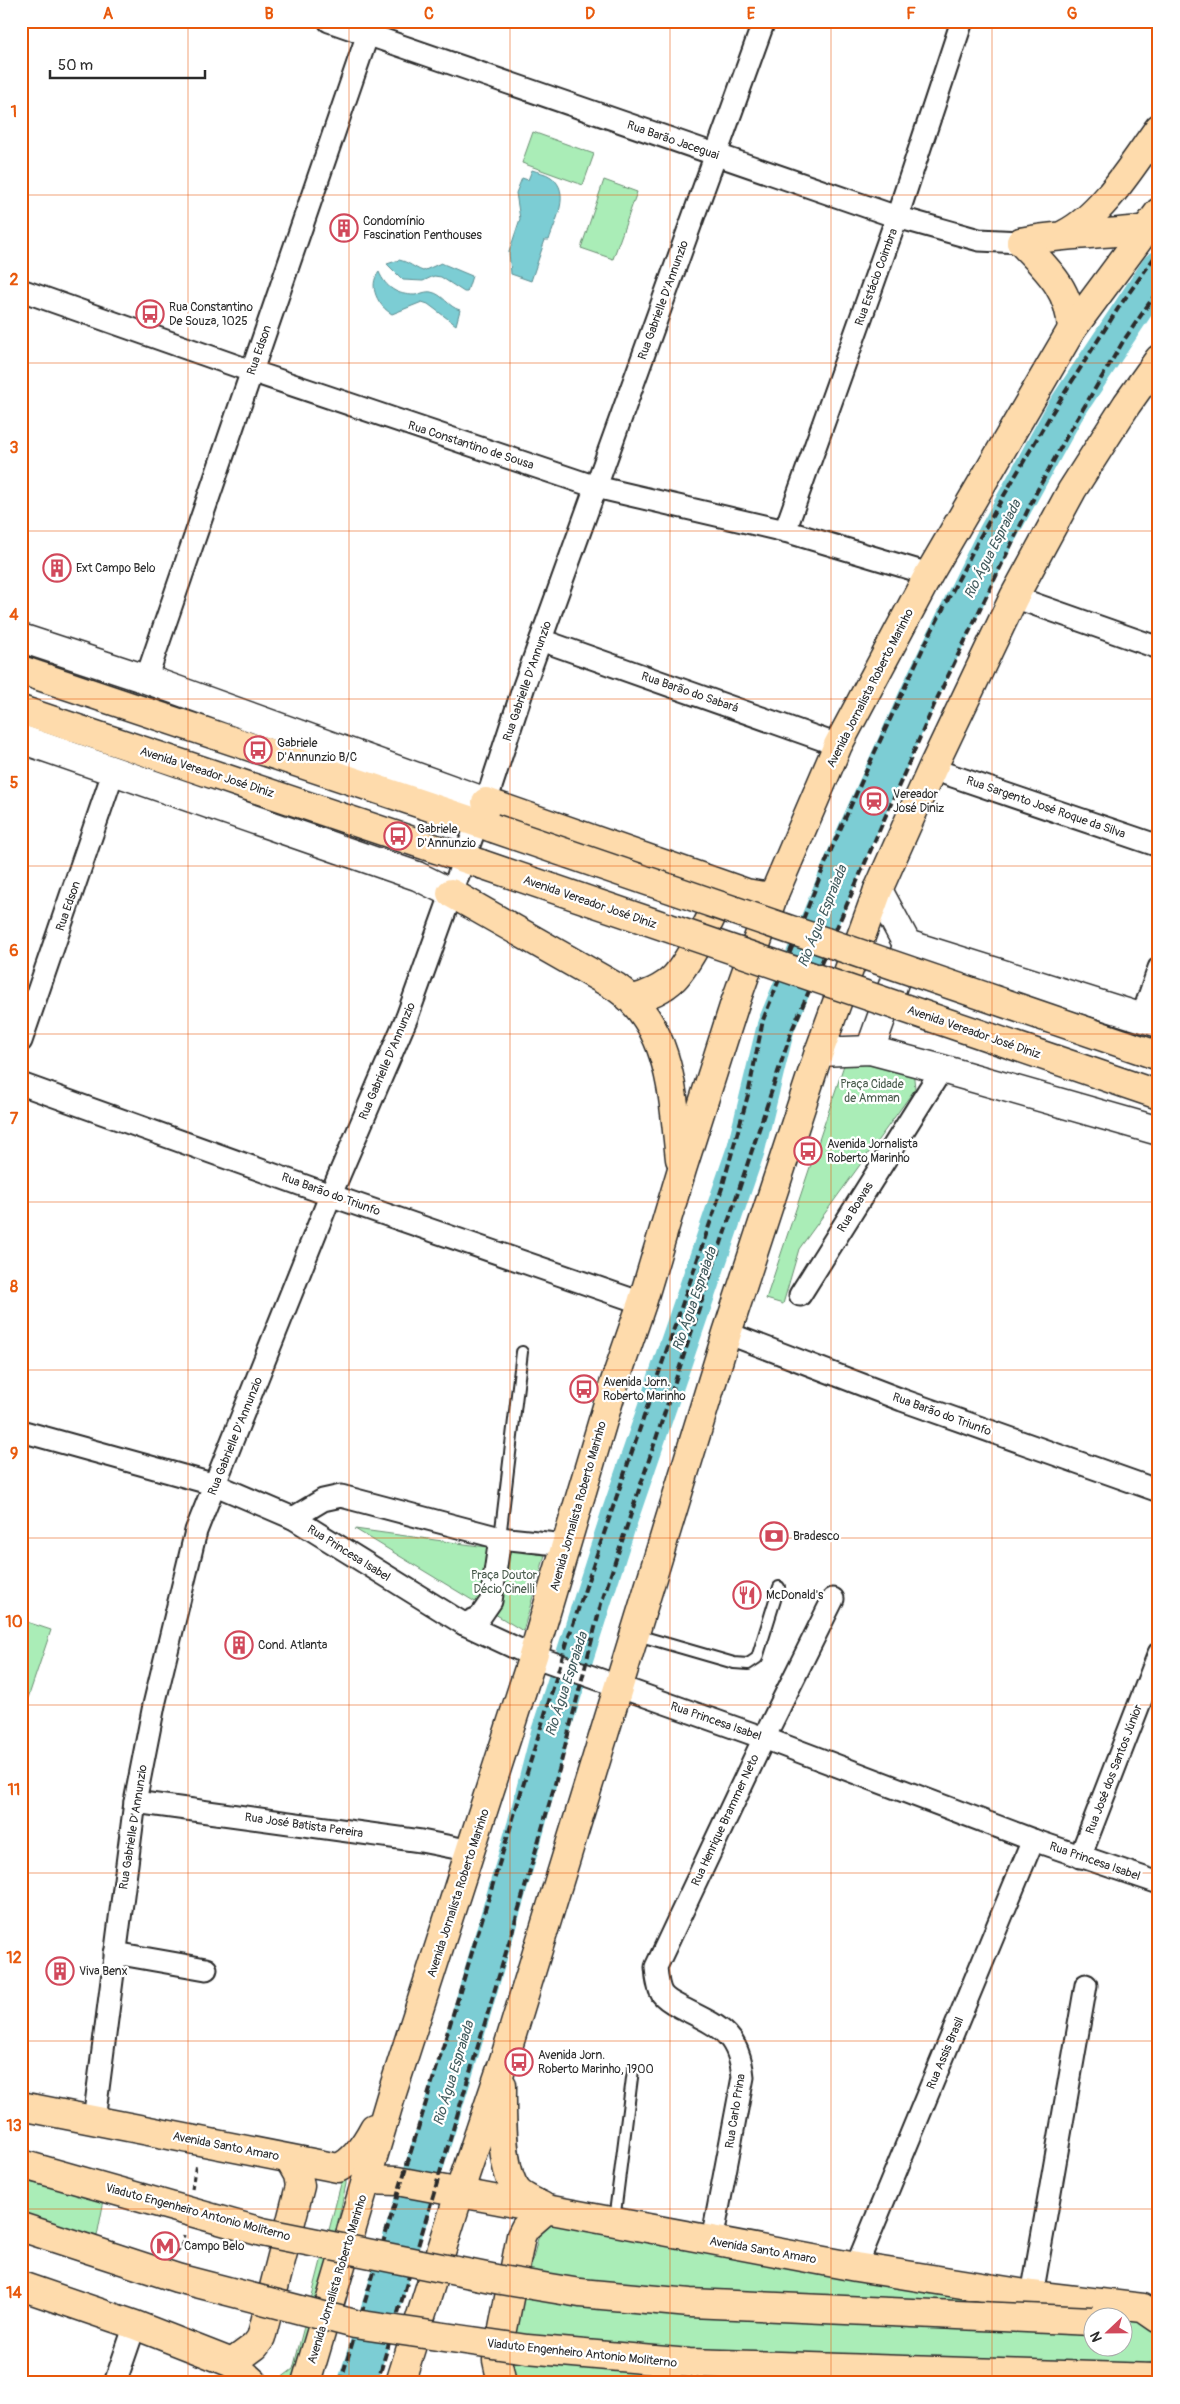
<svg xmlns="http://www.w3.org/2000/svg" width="1180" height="2404" viewBox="0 0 1180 2404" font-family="Pangolin,sans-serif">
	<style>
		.green { fill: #aaedb7; stroke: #6a8c71; fill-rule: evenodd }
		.water { fill: #7ccdd4; stroke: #5c8c90 }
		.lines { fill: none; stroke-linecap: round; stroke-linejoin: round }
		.river { stroke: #7ccdd4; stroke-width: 38 }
		.lane-casing { stroke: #2b2b2b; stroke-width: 14 }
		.street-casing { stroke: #2b2b2b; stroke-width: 25 }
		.secondary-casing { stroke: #2b2b2b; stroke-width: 31 }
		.primary-casing { stroke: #2b2b2b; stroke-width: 31 }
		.path { stroke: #2b2b2b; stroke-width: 3; stroke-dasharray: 5 4; stroke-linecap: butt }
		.lane { stroke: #fff; stroke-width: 10 }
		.street { stroke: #fff; stroke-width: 21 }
		.secondary { stroke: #fff; stroke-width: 28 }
		.primary { stroke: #fedbac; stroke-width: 28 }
		.rail { stroke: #2b2b2b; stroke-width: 4; stroke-dasharray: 8 4; stroke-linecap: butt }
		.primary-bridge-casing { stroke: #2b2b2b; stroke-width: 31; stroke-linecap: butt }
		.primary-bridge { stroke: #fedbac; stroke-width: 28 }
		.grid { fill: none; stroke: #e8590c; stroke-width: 1; stroke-opacity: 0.55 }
		.labels { text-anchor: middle; stroke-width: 4.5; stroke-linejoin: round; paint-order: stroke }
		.street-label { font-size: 12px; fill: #2b2b2b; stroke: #fff }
		.poi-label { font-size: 12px; fill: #2b2b2b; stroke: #fff; text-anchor: start }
		.park-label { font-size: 12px; fill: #4b5c4e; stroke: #fff }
		.water-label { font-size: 14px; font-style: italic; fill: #435c5e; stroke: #fff }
		.neatline { fill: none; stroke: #e8590c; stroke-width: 2 }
		.grid-label { font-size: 16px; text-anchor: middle; font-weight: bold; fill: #e8590c }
	</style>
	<rect width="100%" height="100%" fill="#fff"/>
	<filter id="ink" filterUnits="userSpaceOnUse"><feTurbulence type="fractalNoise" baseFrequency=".02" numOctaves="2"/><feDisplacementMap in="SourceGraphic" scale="10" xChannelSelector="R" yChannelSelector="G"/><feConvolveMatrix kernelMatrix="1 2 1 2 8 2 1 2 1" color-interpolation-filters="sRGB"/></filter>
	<g filter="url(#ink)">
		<!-- green -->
		<g class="green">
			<polygon points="533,132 594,154 583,185 522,163"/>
			<polygon points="604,180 637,192 613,259 581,248"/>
			<polygon points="846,1059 913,1068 915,1089 799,1249 783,1304 766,1299"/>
			<polygon points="355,1529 545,1555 523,1631"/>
			<polygon points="21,1620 51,1630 25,1707 21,1706"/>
			<path d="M 343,2176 L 346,2177 L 346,2184 C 332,2252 315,2318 292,2383 L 270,2383 L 281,2378 L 293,2369 Z"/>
			<polygon points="21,2180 104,2200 97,2236 21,2213"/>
			<path d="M 546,2221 L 1159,2321 L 1159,2360 L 1075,2383 L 775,2383 L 746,2377 L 525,2380 L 509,2376 L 506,2369 L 541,2226 ZM 1092,2316 L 1122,2316 L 1122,2346 L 1092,2346 Z"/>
		</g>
		<!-- water -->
		<g class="water">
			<path d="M 532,170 C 537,172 546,173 551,177 C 572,192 555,221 549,240 L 545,240 L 531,281 L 511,274 L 509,252 L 520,219 L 516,193 L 522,178 L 528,180 Z"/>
			<path d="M 399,260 C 409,262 414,268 423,271 L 441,263 L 472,276 L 467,292 L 464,292 L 441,277 L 434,276 L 423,281 L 403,280 L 387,264 Z"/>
			<path d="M 379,272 C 386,288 397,295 415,295 C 420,294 426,291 431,292 C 443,294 448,307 460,310 L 456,325 L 428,304 L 422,302 L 392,314 C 379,307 367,286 379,272 Z"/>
		</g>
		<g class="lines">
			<!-- river -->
			<polyline class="river" points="357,2383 460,2052 526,1826 550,1733 619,1518 746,1149 776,1026 853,840 926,679 992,544 1065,411 1159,270"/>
			<!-- lane casing -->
			<g class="lane-casing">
				<g id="lane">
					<polyline points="500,1538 522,1352"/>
					<polyline points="637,1635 734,1663 748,1664 757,1658 779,1587"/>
					<polyline points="614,2221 633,2070"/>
				</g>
			</g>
			<!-- street casing -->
			<g class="street-casing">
				<g id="street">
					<polyline points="329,21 897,217 979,240 1021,242"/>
					<polyline points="21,290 251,371 596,487 785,531 929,574"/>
					<polyline points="785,531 897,217 962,21"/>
					<polyline points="1014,597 1159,648"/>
					<polyline points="541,640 838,745"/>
					<polyline points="146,679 372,22"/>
					<polyline points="932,769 1159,846"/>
					<polyline points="486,802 524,686 764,21"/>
					<polyline points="1142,1017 1159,968"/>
					<polyline points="21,1041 114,770"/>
					<polyline points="21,1084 344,1200 642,1303"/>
					<polyline points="800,1295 942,1069"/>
					<polyline points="727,1333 902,1400 1159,1491"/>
					<polyline points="21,1431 216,1485 293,1518 464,1624 533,1656 764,1738 1033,1840 1159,1883"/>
					<polyline points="293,1518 323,1500 341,1496 500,1538 566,1545"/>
					<polyline points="464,1624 480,1617 491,1601 500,1538"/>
					<polyline points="135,1802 421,1841 472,1851"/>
					<polyline points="1080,1857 1159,1653"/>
					<polyline points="115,1953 206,1969"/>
					<polyline points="94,2120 135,1802 154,1705 196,1531 331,1194 407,1017 477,823"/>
					<path d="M 712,2241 L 743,2077 C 739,2034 720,2027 684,2009 C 677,2005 667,2001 662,1994 C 657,1986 657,1976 656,1967 L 764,1738 L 833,1599"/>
					<polyline points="856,2267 1033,1840"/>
					<polyline points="1032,2295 1086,1985"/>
					<polyline points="115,2383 135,2325"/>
				</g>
			</g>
			<!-- secondary casing -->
			<g class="secondary-casing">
				<g id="secondary">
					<polyline points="21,638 146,679 486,802 477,823"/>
					<polyline points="21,739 417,876 451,893"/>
					<polyline points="878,890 907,944 1159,1023"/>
					<polyline points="870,1050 907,946"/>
					<polyline points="819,1052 870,1050 942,1069 1159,1131"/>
				</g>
			</g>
			<!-- primary casing -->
			<g class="primary-casing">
				<g id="primary">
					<path d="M 1065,234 C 1103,215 1134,162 1159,128"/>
					<path d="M 1021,242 C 1062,233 1104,235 1146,229"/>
					<path d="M 1021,242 C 1047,269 1070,289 1072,329"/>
					<polyline points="21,670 493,828"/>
					<polyline points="21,710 481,864"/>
					<polyline points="486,802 746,893 763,896 774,894"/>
					<path d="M 451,893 L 616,987 C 672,1026 673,1098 680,1159"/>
					<path d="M 633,999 C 647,996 664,988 674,978 C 686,966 714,915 718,900 C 719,893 717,887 712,882"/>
					<path d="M 502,2085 C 502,2111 500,2172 518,2192 C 524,2198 534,2202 542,2206"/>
					<path d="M 21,2106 L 338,2168 C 355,2161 366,2143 374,2128"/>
					<polyline points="367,2180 397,2181 856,2267 1032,2295 1143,2308 1159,2319"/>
					<polyline points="21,2286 135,2325 232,2363 254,2383"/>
					<polyline points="232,2363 255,2346 261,2338 300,2186 298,2175 289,2159"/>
					<polyline points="306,2383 392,2093 533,1656 612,1390 642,1303 682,1169 734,1006 774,894 838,745 929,574 1072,329 1159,212"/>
					<polyline points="400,2383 465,2175 505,2057 727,1333 819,1052 878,890 932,769 1014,597 1072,490 1127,404 1159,359"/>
					<polyline points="502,2383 497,2360 521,2236 525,2228 547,2209"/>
				</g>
			</g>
			<!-- path -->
			<g class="path">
				<polyline points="192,2189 196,2163"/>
				<polyline points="176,2253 182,2247 184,2235"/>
			</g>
			<!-- lane -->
			<use href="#lane" class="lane"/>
			<!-- street -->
			<use href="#street" class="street"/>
			<!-- secondary -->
			<use href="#secondary" class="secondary"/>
			<!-- primary -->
			<use href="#primary" class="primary"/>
			<!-- rail -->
			<g class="rail">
				<polyline points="340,2383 568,1639 722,1188 748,1095 763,1020 827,859 873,756 924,646 980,537 1050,416 1119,307 1159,251"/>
				<polyline points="377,2383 513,1929 559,1770 601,1604 792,1030 935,703 1037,491 1068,434 1124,340 1159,289"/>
			</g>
			<!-- primary-bridge casing -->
			<g class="primary-bridge-casing">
				<g id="primary-bridge">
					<polyline points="493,828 1159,1056"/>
					<polyline points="481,864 1159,1095"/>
					<polyline points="21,2164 262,2232 501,2280 580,2293 690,2303 1092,2321"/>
					<polyline points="21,2227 177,2278 355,2324 527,2349 689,2363 1154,2378"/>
				</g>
			</g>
			<!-- primary-bridge -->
			<use href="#primary-bridge" class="primary-bridge"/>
		</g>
	</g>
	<!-- grid -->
	<path class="grid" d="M 188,21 L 188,2383M 349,21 L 349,2383M 510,21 L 510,2383M 670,21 L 670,2383M 831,21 L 831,2383M 992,21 L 992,2383M 21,195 L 1159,195M 21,363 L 1159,363M 21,531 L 1159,531M 21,699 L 1159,699M 21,866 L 1159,866M 21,1034 L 1159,1034M 21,1202 L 1159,1202M 21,1370 L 1159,1370M 21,1538 L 1159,1538M 21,1705 L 1159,1705M 21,1873 L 1159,1873M 21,2041 L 1159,2041M 21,2209 L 1159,2209"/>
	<!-- icons -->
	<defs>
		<g id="building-ring" transform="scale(1.4375)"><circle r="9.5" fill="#fff" stroke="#d1495b" stroke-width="1.5"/><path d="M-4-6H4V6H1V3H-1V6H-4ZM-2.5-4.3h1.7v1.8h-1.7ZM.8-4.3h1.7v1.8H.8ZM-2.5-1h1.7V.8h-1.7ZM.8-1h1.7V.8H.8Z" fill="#d1495b"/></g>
		<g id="bus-ring" transform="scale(1.4375)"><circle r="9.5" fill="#fff" stroke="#d1495b" stroke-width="1.5"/><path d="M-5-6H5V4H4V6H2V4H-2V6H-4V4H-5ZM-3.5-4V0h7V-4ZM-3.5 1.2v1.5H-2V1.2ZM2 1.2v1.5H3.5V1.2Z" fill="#d1495b"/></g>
		<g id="station-ring" transform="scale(1.4375)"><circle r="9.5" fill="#fff" stroke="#d1495b" stroke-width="1.5"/><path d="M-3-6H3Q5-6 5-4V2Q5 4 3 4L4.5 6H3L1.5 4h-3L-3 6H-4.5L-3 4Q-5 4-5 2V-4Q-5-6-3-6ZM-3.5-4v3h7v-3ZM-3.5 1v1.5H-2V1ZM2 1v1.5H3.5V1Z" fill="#d1495b"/></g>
		<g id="bank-ring" transform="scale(1.4375)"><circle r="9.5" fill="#fff" stroke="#d1495b" stroke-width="1.5"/><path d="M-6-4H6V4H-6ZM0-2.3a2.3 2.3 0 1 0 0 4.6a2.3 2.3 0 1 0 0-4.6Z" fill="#d1495b"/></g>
		<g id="restaurant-ring" transform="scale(1.4375)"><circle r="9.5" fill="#fff" stroke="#d1495b" stroke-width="1.5"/><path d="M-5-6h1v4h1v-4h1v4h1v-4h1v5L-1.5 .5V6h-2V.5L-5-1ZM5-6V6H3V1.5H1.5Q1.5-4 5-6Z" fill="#d1495b"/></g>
		<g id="metro-ring" transform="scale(1.4375)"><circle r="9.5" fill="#fff" stroke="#d1495b" stroke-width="1.5"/><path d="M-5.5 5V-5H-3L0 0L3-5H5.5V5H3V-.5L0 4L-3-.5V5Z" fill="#d1495b"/></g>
	</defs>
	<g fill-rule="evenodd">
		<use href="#building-ring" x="344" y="228"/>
		<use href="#bus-ring" x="150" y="314"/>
		<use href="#building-ring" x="57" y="568"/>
		<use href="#bus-ring" x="258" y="750"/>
		<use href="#station-ring" x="874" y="801"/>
		<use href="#bus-ring" x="398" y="836"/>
		<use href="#bus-ring" x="808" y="1151"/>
		<use href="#bus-ring" x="584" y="1389"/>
		<use href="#bank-ring" x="774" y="1536"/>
		<use href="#restaurant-ring" x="747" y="1595"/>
		<use href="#building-ring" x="239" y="1645"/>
		<use href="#building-ring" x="60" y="1971"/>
		<use href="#bus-ring" x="519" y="2062"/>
		<use href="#metro-ring" x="165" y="2246"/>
	</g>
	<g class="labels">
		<!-- street labels -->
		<g class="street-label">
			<text transform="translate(673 140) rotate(19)" y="4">Rua Barão Jaceguai</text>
			<text transform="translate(876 277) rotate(-70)" y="4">Rua Estácio Coimbra</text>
			<text transform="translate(663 300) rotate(-70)" y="4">Rua Gabrielle D'Annunzio</text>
			<text transform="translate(259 350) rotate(-71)" y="4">Rua Edson</text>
			<text transform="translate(471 445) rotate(18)" y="4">Rua Constantino de Sousa</text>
			<text transform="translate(527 681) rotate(-71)" y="4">Rua Gabrielle D'Annunzio</text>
			<text transform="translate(870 688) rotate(-63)" y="4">Avenida Jornalista Roberto Marinho</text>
			<text transform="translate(690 692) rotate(19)" y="4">Rua Barão do Sabará</text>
			<text transform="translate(207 772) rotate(18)" y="4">Avenida Vereador José Diniz</text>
			<text transform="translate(1046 807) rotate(19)" y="4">Rua Sargento José Roque da Silva</text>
			<text transform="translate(590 902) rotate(19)" y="4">Avenida Vereador José Diniz</text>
			<text transform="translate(68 906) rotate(-71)" y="4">Rua Edson</text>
			<text transform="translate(974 1032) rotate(19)" y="4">Avenida Vereador José Diniz</text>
			<text transform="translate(387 1061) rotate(-67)" y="4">Rua Gabrielle D'Annunzio</text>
			<text transform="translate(331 1194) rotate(20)" y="4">Rua Barão do Triunfo</text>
			<text transform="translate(855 1207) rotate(-58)" y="4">Rua Boavas</text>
			<text transform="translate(942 1414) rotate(20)" y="4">Rua Barão do Triunfo</text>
			<text transform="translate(235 1436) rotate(-68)" y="4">Rua Gabrielle D'Annunzio</text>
			<text transform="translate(578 1506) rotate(-74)" y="4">Avenida Jornalista Roberto Marinho</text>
			<text transform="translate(349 1553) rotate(32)" y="4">Rua Princesa Isabel</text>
			<text transform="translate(716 1721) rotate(19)" y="4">Rua Princesa Isabel</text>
			<text transform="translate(1114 1769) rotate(-69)" y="4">Rua José dos Santos Júnior</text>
			<text transform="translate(725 1820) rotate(-65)" y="4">Rua Henrique Brammer Neto</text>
			<text transform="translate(304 1825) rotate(8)" y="4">Rua José Batista Pereira</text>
			<text transform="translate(133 1827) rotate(-81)" y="4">Rua Gabrielle D'Annunzio</text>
			<text transform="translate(1095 1861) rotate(19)" y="4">Rua Princesa Isabel</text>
			<text transform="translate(458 1893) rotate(-72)" y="4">Avenida Jornalista Roberto Marinho</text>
			<text transform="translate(945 2053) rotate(-67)" y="4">Rua Assis Brasil</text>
			<text transform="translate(735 2111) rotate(-81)" y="4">Rua Carlo Prina</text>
			<text transform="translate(226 2146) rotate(11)" y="4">Avenida Santo Amaro</text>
			<text transform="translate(198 2212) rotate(15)" y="4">Viaduto Engenheiro Antonio Moliterno</text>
			<text transform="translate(763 2250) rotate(10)" y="4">Avenida Santo Amaro</text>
			<text transform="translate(337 2279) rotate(-73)" y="4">Avenida Jornalista Roberto Marinho</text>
			<text transform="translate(582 2353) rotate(6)" y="4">Viaduto Engenheiro Antonio Moliterno</text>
		</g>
		<!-- poi labels -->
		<g class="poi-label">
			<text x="363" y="225">Condomínio<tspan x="363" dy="14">Fascination Penthouses</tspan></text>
			<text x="169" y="311">Rua Constantino<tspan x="169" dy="14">De Souza, 1025</tspan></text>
			<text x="76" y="572">Ext Campo Belo</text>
			<text x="277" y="747">Gabriele<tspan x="277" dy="14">D'Annunzio B/C</tspan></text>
			<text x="893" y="798">Vereador<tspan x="893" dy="14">José Diniz</tspan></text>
			<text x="417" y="833">Gabriele<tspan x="417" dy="14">D'Annunzio</tspan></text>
			<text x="827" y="1148">Avenida Jornalista<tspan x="827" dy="14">Roberto Marinho</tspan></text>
			<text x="603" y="1386">Avenida Jorn.<tspan x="603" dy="14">Roberto Marinho</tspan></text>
			<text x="793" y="1540">Bradesco</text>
			<text x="766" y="1599">McDonald's</text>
			<text x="258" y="1649">Cond. Atlanta</text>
			<text x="79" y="1975">Viva Benx</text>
			<text x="538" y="2059">Avenida Jorn.<tspan x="538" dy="14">Roberto Marinho, 1900</tspan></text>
			<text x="184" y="2250">Campo Belo</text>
		</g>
		<!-- park labels -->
		<g class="park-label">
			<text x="872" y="1088">Praça Cidade<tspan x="872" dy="14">de Amman</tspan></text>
			<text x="504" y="1579">Praça Doutor<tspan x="504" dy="14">Décio Cinelli</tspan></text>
		</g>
		<!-- water labels -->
		<g class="water-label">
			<text transform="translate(992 549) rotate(-63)" y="5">Rio Água Espraiada</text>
			<text transform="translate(822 916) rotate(-68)" y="5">Rio Água Espraiada</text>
			<text transform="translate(694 1299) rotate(-71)" y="5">Rio Água Espraiada</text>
			<text transform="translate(566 1684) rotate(-72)" y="5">Rio Água Espraiada</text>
			<text transform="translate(453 2073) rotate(-73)" y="5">Rio Água Espraiada</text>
		</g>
	</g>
	<!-- margin -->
	<rect width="1180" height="2404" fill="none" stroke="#fff" stroke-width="55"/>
	<!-- north arrow -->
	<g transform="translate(1108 2332) rotate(248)"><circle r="24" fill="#ffffff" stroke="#aaaaaa"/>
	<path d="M0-4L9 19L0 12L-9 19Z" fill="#d1495b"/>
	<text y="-8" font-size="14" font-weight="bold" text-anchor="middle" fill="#2b2b2b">N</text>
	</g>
	<!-- scale -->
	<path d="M50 70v8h155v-8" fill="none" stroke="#2b2b2b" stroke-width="2.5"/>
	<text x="58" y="70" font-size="15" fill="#2b2b2b" stroke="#ffffff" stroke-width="4" paint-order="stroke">50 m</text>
	<rect x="28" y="28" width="1124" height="2348" class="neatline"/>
	<g class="grid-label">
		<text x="108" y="19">A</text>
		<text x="269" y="19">B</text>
		<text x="429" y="19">C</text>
		<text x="590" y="19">D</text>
		<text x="751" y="19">E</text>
		<text x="911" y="19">F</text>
		<text x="1072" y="19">G</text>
		<text x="14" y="117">1</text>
		<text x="14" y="285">2</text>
		<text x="14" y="453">3</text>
		<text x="14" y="620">4</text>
		<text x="14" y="788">5</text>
		<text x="14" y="956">6</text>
		<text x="14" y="1124">7</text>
		<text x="14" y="1292">8</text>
		<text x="14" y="1459">9</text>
		<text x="14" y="1627">10</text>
		<text x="14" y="1795">11</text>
		<text x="14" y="1963">12</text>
		<text x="14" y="2131">13</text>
		<text x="14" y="2298">14</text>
	</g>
</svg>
